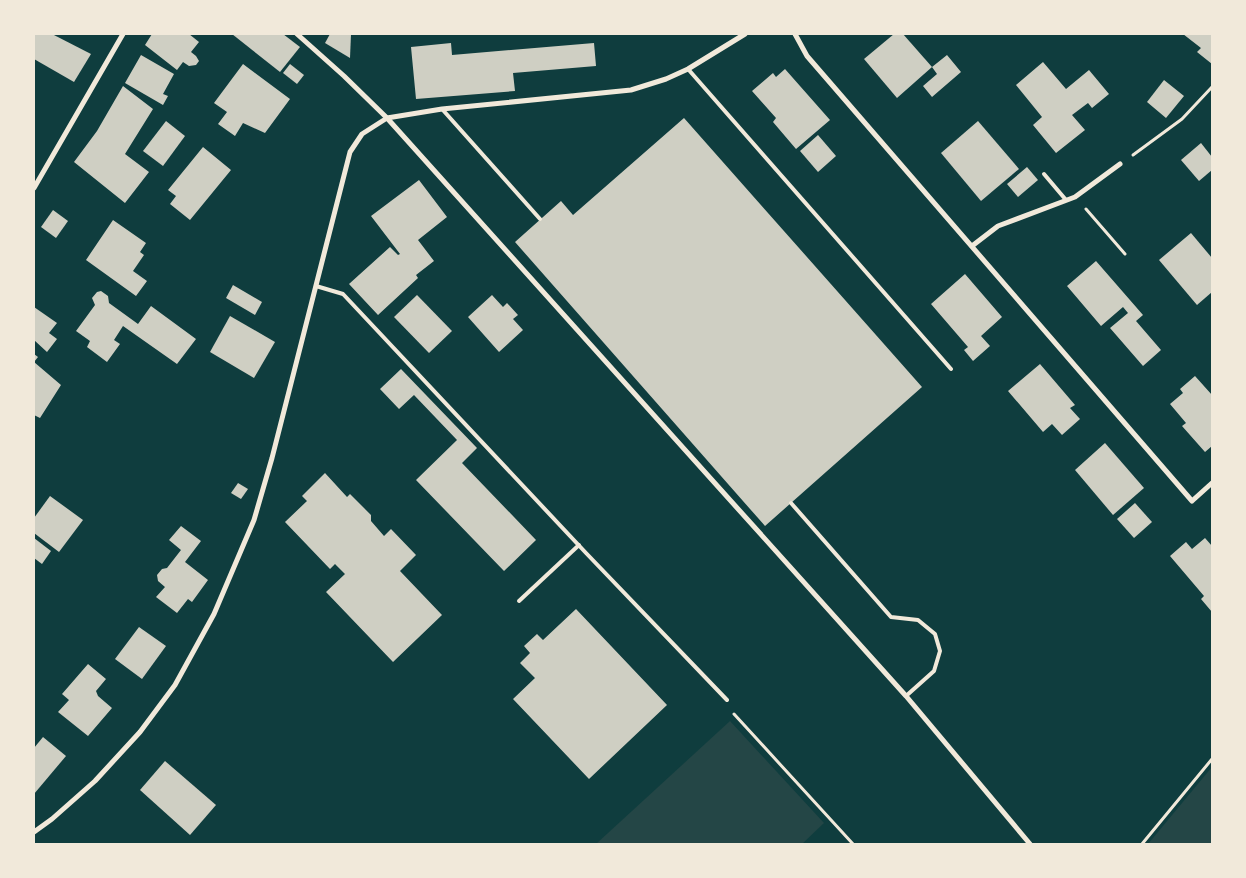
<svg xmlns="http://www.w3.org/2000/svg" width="1246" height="878" viewBox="0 0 1246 878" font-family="'Noto Serif',serif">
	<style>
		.green { fill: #244646 }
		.building { fill: #cfcfc3 }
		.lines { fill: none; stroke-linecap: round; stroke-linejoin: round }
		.path { stroke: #f1e9da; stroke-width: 3 }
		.service { stroke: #f1e9da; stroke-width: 4 }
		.minor { stroke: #f1e9da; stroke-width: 5 }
	</style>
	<rect width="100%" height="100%" fill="#0f3d3e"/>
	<!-- green -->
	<g class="green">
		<polygon points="730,721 824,823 802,844 596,844"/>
		<polygon points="1212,767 1212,844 1148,844"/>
	</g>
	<!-- building -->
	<g class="building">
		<polygon points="34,34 52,34 91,54 74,82 34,59"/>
		<polygon points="152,34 189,34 199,42 191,52 196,56 199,61 196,65 189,66 183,62 177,70 145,45"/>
		<polygon points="232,34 283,34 300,47 280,72"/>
		<polygon points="330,34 351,34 350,58 325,43"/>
		<polygon points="894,34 903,34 932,67 897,98 864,59"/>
		<polygon points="1183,34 1212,34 1212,64 1197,52 1201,48"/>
		<polygon points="451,43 452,55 594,43 596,66 513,73 515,91 416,99 411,47"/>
		<polygon points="141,55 174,74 163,94 168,96 163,105 125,83"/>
		<polygon points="947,55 961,72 932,97 923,86 937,74 932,67"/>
		<polygon points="1043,62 1066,89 1089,70 1109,94 1092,108 1088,103 1072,115 1085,130 1056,153 1033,125 1042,117 1016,85"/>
		<polygon points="243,64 290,99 265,133 243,123 235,136 218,124 227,112 214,103"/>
		<polygon points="290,64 304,75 297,84 283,73"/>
		<polygon points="785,69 830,120 796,149 773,122 776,118 752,91 773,73 776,77"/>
		<polygon points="1164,80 1184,96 1166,118 1147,102"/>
		<polygon points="123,86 153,109 125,154 149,172 125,203 74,162 97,131"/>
		<polygon points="684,118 922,387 765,526 515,242 561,201 573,215"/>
		<polygon points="166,121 185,136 163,166 143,151"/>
		<polygon points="978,121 1019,169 981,201 941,153"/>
		<polygon points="818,135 836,156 818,172 800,151"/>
		<polygon points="1201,143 1212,157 1212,170 1199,181 1181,160"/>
		<polygon points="203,147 231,170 190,220 170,204 176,196 168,190"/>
		<polygon points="1027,167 1038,180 1018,197 1007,184"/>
		<polygon points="419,180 447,217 418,240 434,261 416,275 418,278 378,315 349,284 390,247 398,255 400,254 371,216"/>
		<polygon points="53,210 68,221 56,238 41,227"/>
		<polygon points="113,220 146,243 140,252 144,255 133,271 147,281 136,296 86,260"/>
		<polygon points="1191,233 1212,258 1212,292 1197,305 1159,260"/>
		<polygon points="1096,261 1143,315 1136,321 1161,350 1143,366 1110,328 1128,313 1123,307 1101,326 1067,286"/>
		<polygon points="965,274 1002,317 981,336 990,346 973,361 964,350 968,347 931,304"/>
		<polygon points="233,285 262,302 255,315 226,298"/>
		<polygon points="101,291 108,296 109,303 138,324 151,306 196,339 177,364 123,326 114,340 120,344 107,362 87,347 90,341 76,331 95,305 92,298 97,292"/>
		<polygon points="417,295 452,331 429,353 394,317"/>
		<polygon points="492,295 503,307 507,303 518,315 513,319 523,330 499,352 468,317"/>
		<polygon points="34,307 57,323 49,333 57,339 47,352 34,340"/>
		<polygon points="230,316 275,342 254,378 210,352"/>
		<polygon points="34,354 38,357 34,362 61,385 40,418 34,415"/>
		<polygon points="1040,364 1075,405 1070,408 1080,419 1062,435 1052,424 1043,432 1008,391"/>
		<polygon points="401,369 477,448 462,463 536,540 504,571 416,480 457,440 414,395 399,409 380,389"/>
		<polygon points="1195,376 1212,395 1212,446 1205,452 1182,426 1186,423 1170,404 1183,393 1180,389"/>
		<polygon points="1105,443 1144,488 1113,515 1075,470"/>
		<polygon points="325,473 347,497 350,494 371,515 371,521 384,536 391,529 416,555 400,571 442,615 393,662 326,592 345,574 335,564 330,569 285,522 307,501 302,496"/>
		<polygon points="238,483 248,489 241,499 231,493"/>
		<polygon points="50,496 83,520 59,552 34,533 34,518"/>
		<polygon points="1135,503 1152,522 1134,538 1117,519"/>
		<polygon points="181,526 201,541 185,562 208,580 192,602 188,599 177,613 156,597 165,587 158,581 157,575 162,569 167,568 181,550 169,540"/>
		<polygon points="34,538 51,551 42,564 34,558"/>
		<polygon points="1205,538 1212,546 1212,612 1201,599 1204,596 1170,556 1186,542 1192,549"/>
		<polygon points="576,609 667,705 589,779 513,699 535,678 520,663 530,653 524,646 537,634 543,640"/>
		<polygon points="139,627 166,646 142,679 115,659"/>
		<polygon points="88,664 106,679 96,691 98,696 112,708 88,736 58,712 69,700 62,694"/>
		<polygon points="43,737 66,756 34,794 34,748"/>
		<polygon points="165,761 216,805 190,835 140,790"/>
	</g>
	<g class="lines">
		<!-- path -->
		<g class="path">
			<polyline points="1133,155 1182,119 1212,87"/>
			<polyline points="1086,209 1125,254"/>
			<polyline points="734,714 853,844"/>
			<polyline points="1142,844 1212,759"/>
		</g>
		<!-- service -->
		<g class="service">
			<polyline points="688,69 951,369"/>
			<polyline points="442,109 540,219"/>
			<polyline points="1044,174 1066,200"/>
			<polyline points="316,286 343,294 586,553 727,700"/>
			<polyline points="791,503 891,617 918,620 935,634 940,651 934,671 906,696"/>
			<polyline points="519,601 579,545"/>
		</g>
		<!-- minor -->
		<g class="minor">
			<polyline points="297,34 344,76 387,118 906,696 1030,844"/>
			<polyline points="795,34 807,56 1192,501 1212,483"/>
			<polyline points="34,188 123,34"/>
			<polyline points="972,246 998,226 1075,197 1120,164"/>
			<polyline points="34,832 52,819 95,781 140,732 175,685 214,614 254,520 272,458 350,152 362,134 387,118 442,109 631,90 666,79 688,69 745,34"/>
		</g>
	</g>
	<!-- border -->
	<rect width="1246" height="878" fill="none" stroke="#f1e9da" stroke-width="70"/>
</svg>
